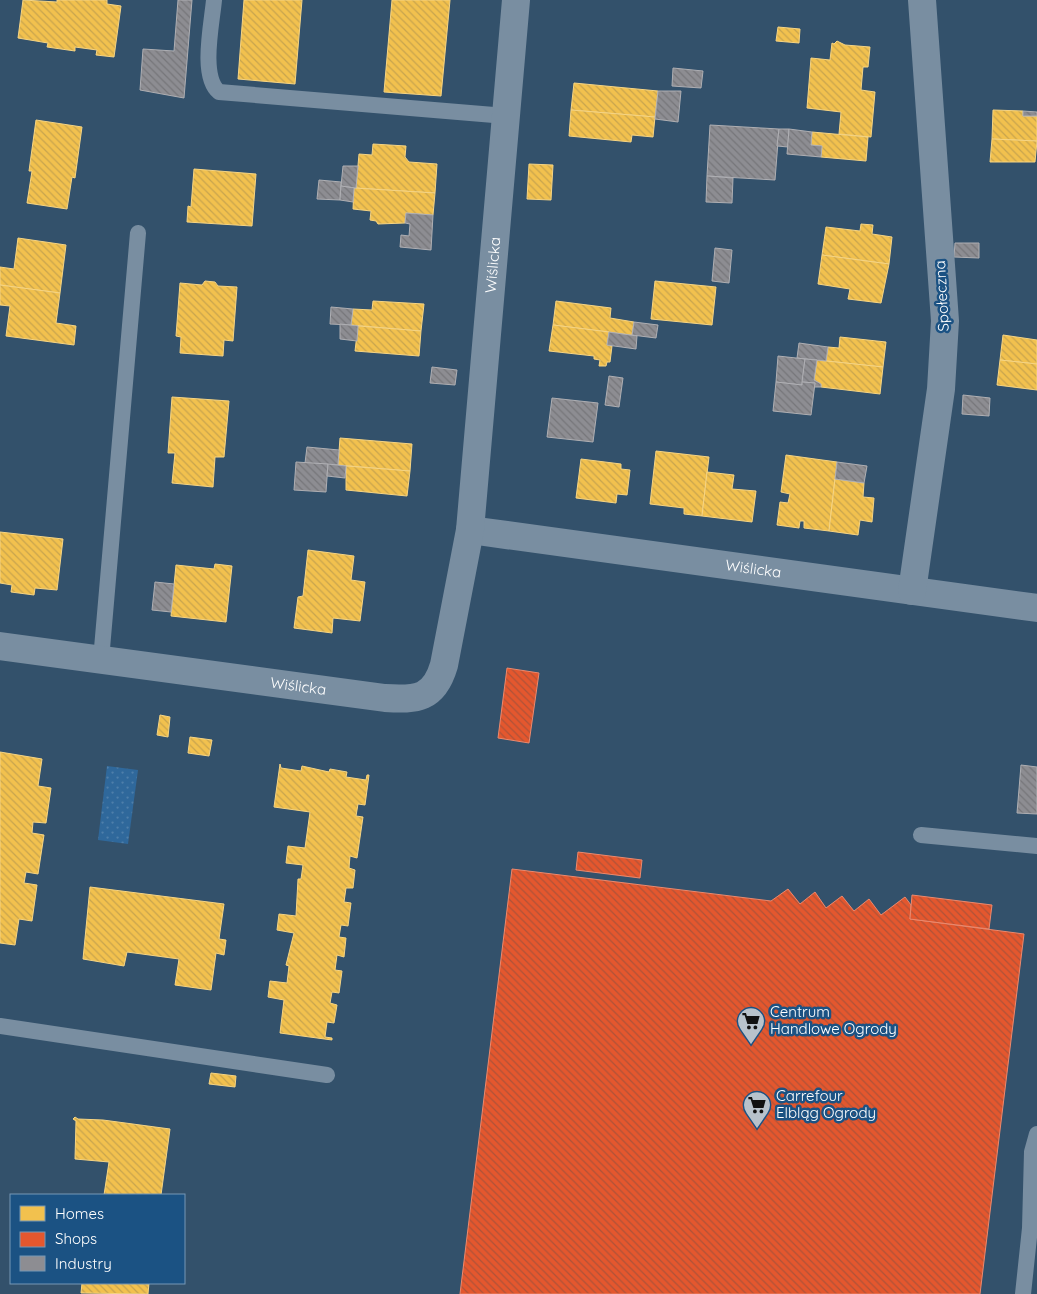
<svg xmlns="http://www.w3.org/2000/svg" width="1037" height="1294" viewBox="0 0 1037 1294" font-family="Quicksand,sans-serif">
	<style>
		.green { fill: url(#green-dots) }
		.homes { fill: url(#homes-back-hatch); stroke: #f6d483 }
		.shops { fill: url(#shops-back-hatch); stroke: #ec896d }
		.industry { fill: url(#industry-back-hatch); stroke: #afafb3 }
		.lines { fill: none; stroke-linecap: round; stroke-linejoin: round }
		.service { stroke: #798ea1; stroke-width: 16 }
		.minor { stroke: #798ea1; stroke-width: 28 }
		.labels { text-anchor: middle; stroke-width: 5; stroke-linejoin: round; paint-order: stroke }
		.street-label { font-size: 15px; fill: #fff; stroke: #1b5283 }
		.poi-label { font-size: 15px; fill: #fff; stroke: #1b5283; text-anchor: start }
	</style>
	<defs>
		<pattern id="green-dots" width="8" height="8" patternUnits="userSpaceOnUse" patternTransform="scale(1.25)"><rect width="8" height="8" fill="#2f689b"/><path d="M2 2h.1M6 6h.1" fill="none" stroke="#4e7faa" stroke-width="1.8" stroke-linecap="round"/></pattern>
		<pattern id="homes-back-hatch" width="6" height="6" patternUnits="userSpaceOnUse" patternTransform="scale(1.25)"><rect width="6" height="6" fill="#f2c14e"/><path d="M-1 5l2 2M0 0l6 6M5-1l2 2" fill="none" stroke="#c8a44e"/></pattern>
		<pattern id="shops-back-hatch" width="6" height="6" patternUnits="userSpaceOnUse" patternTransform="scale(1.25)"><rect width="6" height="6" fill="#e4572e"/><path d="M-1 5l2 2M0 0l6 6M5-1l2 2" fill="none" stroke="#af5338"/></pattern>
		<pattern id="industry-back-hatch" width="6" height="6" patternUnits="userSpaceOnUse" patternTransform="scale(1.25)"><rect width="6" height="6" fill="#8d8d92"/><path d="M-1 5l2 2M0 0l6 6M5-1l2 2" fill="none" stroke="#76767a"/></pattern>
	</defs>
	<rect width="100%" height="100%" fill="#33516b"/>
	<!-- green -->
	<polygon class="green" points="107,766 138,770 128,844 98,840"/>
	<!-- homes -->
	<g class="homes">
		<polygon points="23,0 57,2 57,0 107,0 107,4 121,6 114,57 96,55 97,50 75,47 75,51 47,47 48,43 18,38"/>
		<polygon points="244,0 302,0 295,84 238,79"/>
		<polygon points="392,0 450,0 441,96 384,92"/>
		<polygon points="778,27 800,29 799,43 776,41"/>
		<polygon points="837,41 845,45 870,47 868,67 863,67 861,90 875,92 871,137 839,134 841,112 807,108 811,58 830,60 832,43 834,44"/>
		<polygon points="574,83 658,91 655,117 571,110"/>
		<polygon points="571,110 655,117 653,137 632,135 631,142 569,136"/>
		<polygon points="993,110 1023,111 1023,116 1037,116 1037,141 992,139"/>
		<polygon points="36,120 82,127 75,178 72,177 67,209 27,203 32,171 29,171"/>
		<polygon points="812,132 868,137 866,161 821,157 822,146 811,145"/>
		<polygon points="992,139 1037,141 1035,162 990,162"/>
		<polygon points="373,144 406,146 405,157 409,162 437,164 435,193 356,188 359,154 372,155"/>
		<polygon points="529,164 553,165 551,200 527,199"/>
		<polygon points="194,169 256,174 252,226 187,222 188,206 191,207"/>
		<polygon points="354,188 435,193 433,215 406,213 405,223 378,224 376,221 370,220 371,211 353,209"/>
		<polygon points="861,224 873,225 872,234 892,237 889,264 822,255 826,227 860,231"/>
		<polygon points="18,238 66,245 60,293 0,285 0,267 14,269"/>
		<polygon points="822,255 889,264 881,303 848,299 850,289 818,284"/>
		<polygon points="205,281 215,282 218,286 237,287 233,341 224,340 223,356 180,353 181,337 176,336 180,283 202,285"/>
		<polygon points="655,281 716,287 712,325 651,319"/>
		<polygon points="0,285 60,293 56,323 76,326 74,345 6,336 10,306 0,305"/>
		<polygon points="373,301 424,304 421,331 351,325 353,309 372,310"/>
		<polygon points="556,301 611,308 610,318 634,322 632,335 553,325"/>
		<polygon points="553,325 609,332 607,345 612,346 610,362 607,362 606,366 599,366 600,360 594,359 594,356 549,351"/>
		<polygon points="358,326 421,331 419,356 355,351"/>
		<polygon points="1003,335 1037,340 1037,364 1000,360"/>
		<polygon points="840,337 886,342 883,367 826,361 828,347 839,348"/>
		<polygon points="817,360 883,367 880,394 821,387 821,384 814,380"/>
		<polygon points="1000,360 1037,364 1037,390 997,385"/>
		<polygon points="172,397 229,401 224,457 215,457 213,487 172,483 175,453 168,453"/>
		<polygon points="340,438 412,444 410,471 338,465"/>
		<polygon points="656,451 709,457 702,516 684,514 684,508 650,504"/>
		<polygon points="786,455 837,462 829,531 804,528 804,521 800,521 799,528 777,525 780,502 788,503 790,494 781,492"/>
		<polygon points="581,459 621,464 621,469 630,470 627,495 617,494 616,503 576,498"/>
		<polygon points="346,466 410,471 407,496 346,490"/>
		<polygon points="707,472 734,475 732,489 756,491 752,522 702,516"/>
		<polygon points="835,479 864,483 863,497 874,498 872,522 860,520 858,535 829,531"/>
		<polygon points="0,532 63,539 57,590 35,588 34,595 11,592 12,585 0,583"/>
		<polygon points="308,550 354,556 351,580 365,582 360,621 333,618 332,633 294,628 298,597 303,596"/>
		<polygon points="215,564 232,566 226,622 171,616 176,565 214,569"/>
		<polygon points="160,715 170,717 168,737 157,735"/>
		<polygon points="190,737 212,740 209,756 188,753"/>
		<polygon points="0,752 42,759 38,786 51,788 46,823 33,822 32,833 44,835 38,874 26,872 24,883 37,885 32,921 19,919 15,945 0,943"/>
		<polygon points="280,764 281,768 301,771 302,766 329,772 330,769 347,772 346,777 366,780 367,775 369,775 365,805 358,804 356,816 363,817 357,858 350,856 349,868 355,870 353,888 346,888 344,902 351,903 348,926 341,925 339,937 346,938 344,957 337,955 335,970 342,971 339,993 332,992 330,1003 337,1005 334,1023 327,1022 325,1037 332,1038 332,1040 280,1033 284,1000 268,997 270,981 287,983 289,966 286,965 294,933 277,930 279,914 296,916 298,879 301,879 303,865 286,863 288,846 305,848 310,812 274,807"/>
		<polygon points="90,887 224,904 219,939 226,940 224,955 216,953 211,990 175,985 179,959 127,952 124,966 83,959"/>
		<polygon points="211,1073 236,1076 235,1087 209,1084"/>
		<polygon points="75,1117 78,1119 103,1120 170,1129 161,1195 104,1195 109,1162 75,1159 76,1121 73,1119"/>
		<polygon points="82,1283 149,1283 148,1294 81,1293"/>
	</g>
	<!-- shops -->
	<g class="shops">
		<polygon points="507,668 539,673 529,743 498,738"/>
		<polygon points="578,852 642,860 640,878 576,870"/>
		<polygon points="512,869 771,901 788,889 800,904 815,892 826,908 842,896 854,911 869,899 881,915 905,897 911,905 910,919 1024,934 980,1294 460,1294"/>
		<polygon points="912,895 992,905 989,929 910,919"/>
	</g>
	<!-- industry -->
	<g class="industry">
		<polygon points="178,0 192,0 184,98 140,90 143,49 174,51"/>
		<polygon points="673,68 703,71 701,88 672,86"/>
		<polygon points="658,91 681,91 678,122 655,119"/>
		<polygon points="1023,111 1037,112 1037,116 1023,116"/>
		<polygon points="710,125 779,129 775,180 707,176"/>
		<polygon points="779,129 789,129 788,147 777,146"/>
		<polygon points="789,129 812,132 811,145 822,146 821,157 787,154"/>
		<polygon points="343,166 358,166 356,188 341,186"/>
		<polygon points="707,176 733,178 732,203 706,202"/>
		<polygon points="319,180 341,182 340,200 317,199"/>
		<polygon points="341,186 354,188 353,202 340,200"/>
		<polygon points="406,213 433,215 431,250 400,247 401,235 409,236 410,224 405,223"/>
		<polygon points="955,243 979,243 979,258 954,257"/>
		<polygon points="715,248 732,250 729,283 712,281"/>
		<polygon points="331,307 353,309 351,325 330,324"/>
		<polygon points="634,322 658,325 656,338 632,335"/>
		<polygon points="340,324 358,326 357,341 340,339"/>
		<polygon points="609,332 637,336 636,349 607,345"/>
		<polygon points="799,343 828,347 826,361 797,358"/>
		<polygon points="778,356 805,359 802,385 776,382"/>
		<polygon points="805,359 817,360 814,380 821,384 821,387 814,387 815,383 802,382"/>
		<polygon points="432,367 457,370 455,385 430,383"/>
		<polygon points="609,376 623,378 619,407 605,405"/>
		<polygon points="776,382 802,385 802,382 815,383 811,415 773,411"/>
		<polygon points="963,395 990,398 989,416 962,414"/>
		<polygon points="552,398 598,403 593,442 547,437"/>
		<polygon points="307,447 339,450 338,465 305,463"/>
		<polygon points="296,462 328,464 326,492 294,490"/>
		<polygon points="837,462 867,466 864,483 835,479"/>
		<polygon points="328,464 346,466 345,478 327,476"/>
		<polygon points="155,582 174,584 171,612 152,610"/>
		<polygon points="1021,765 1037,767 1037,814 1017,813"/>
	</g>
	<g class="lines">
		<!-- service -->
		<g class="service">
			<path d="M 214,0 C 212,23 200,77 219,92 L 506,116"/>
			<polyline points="101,660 138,233"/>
			<polyline points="921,835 1037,846"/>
			<polyline points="0,1026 327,1075"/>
			<polyline points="1023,1294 1030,1228 1032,1152 1037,1134"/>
		</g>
		<!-- minor -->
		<g class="minor">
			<path id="s1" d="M 470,530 L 1037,608"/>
			<polyline points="912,591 941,389 945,321 922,0"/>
			<path id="s2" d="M 0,646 L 385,698 C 417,700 434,699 444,665 L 470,530 L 516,0"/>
		</g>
	</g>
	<!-- icons -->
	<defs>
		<g id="supermarket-pin" transform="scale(1.4375)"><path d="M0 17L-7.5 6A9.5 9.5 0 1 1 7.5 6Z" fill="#b8c2cb" stroke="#1b5283"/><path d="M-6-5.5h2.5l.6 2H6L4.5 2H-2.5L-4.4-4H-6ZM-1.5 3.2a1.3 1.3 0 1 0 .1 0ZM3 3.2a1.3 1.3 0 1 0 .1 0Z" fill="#111"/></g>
	</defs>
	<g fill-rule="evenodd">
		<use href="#supermarket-pin" x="751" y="1021"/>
		<use href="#supermarket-pin" x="757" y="1105"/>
	</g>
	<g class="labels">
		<!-- street labels -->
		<g class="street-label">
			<text dy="5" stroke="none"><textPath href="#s2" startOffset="868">Wiślicka</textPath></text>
			<text transform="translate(942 296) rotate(-93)" y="5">Społeczna</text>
			<text dy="5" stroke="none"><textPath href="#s1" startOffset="286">Wiślicka</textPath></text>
			<text dy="5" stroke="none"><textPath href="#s2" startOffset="301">Wiślicka</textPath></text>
		</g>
		<!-- poi labels -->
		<g class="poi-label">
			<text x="770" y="1017">Centrum<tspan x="770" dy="17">Handlowe Ogrody</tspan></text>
			<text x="776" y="1101">Carrefour<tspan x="776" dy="17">Elbląg Ogrody</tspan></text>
		</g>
	</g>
	<!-- legend -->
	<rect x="10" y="1194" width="175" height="90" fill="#1b5283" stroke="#7697b5"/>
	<rect x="20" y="1206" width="25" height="15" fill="#f2c14e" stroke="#7697b5"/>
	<text x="55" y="1219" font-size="15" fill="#ffffff">Homes</text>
	<rect x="20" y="1232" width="25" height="15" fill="#e4572e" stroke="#7697b5"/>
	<text x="55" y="1244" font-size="15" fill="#ffffff">Shops</text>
	<rect x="20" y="1256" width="25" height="15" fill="#8d8d92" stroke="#7697b5"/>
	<text x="55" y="1269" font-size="15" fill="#ffffff">Industry</text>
</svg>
